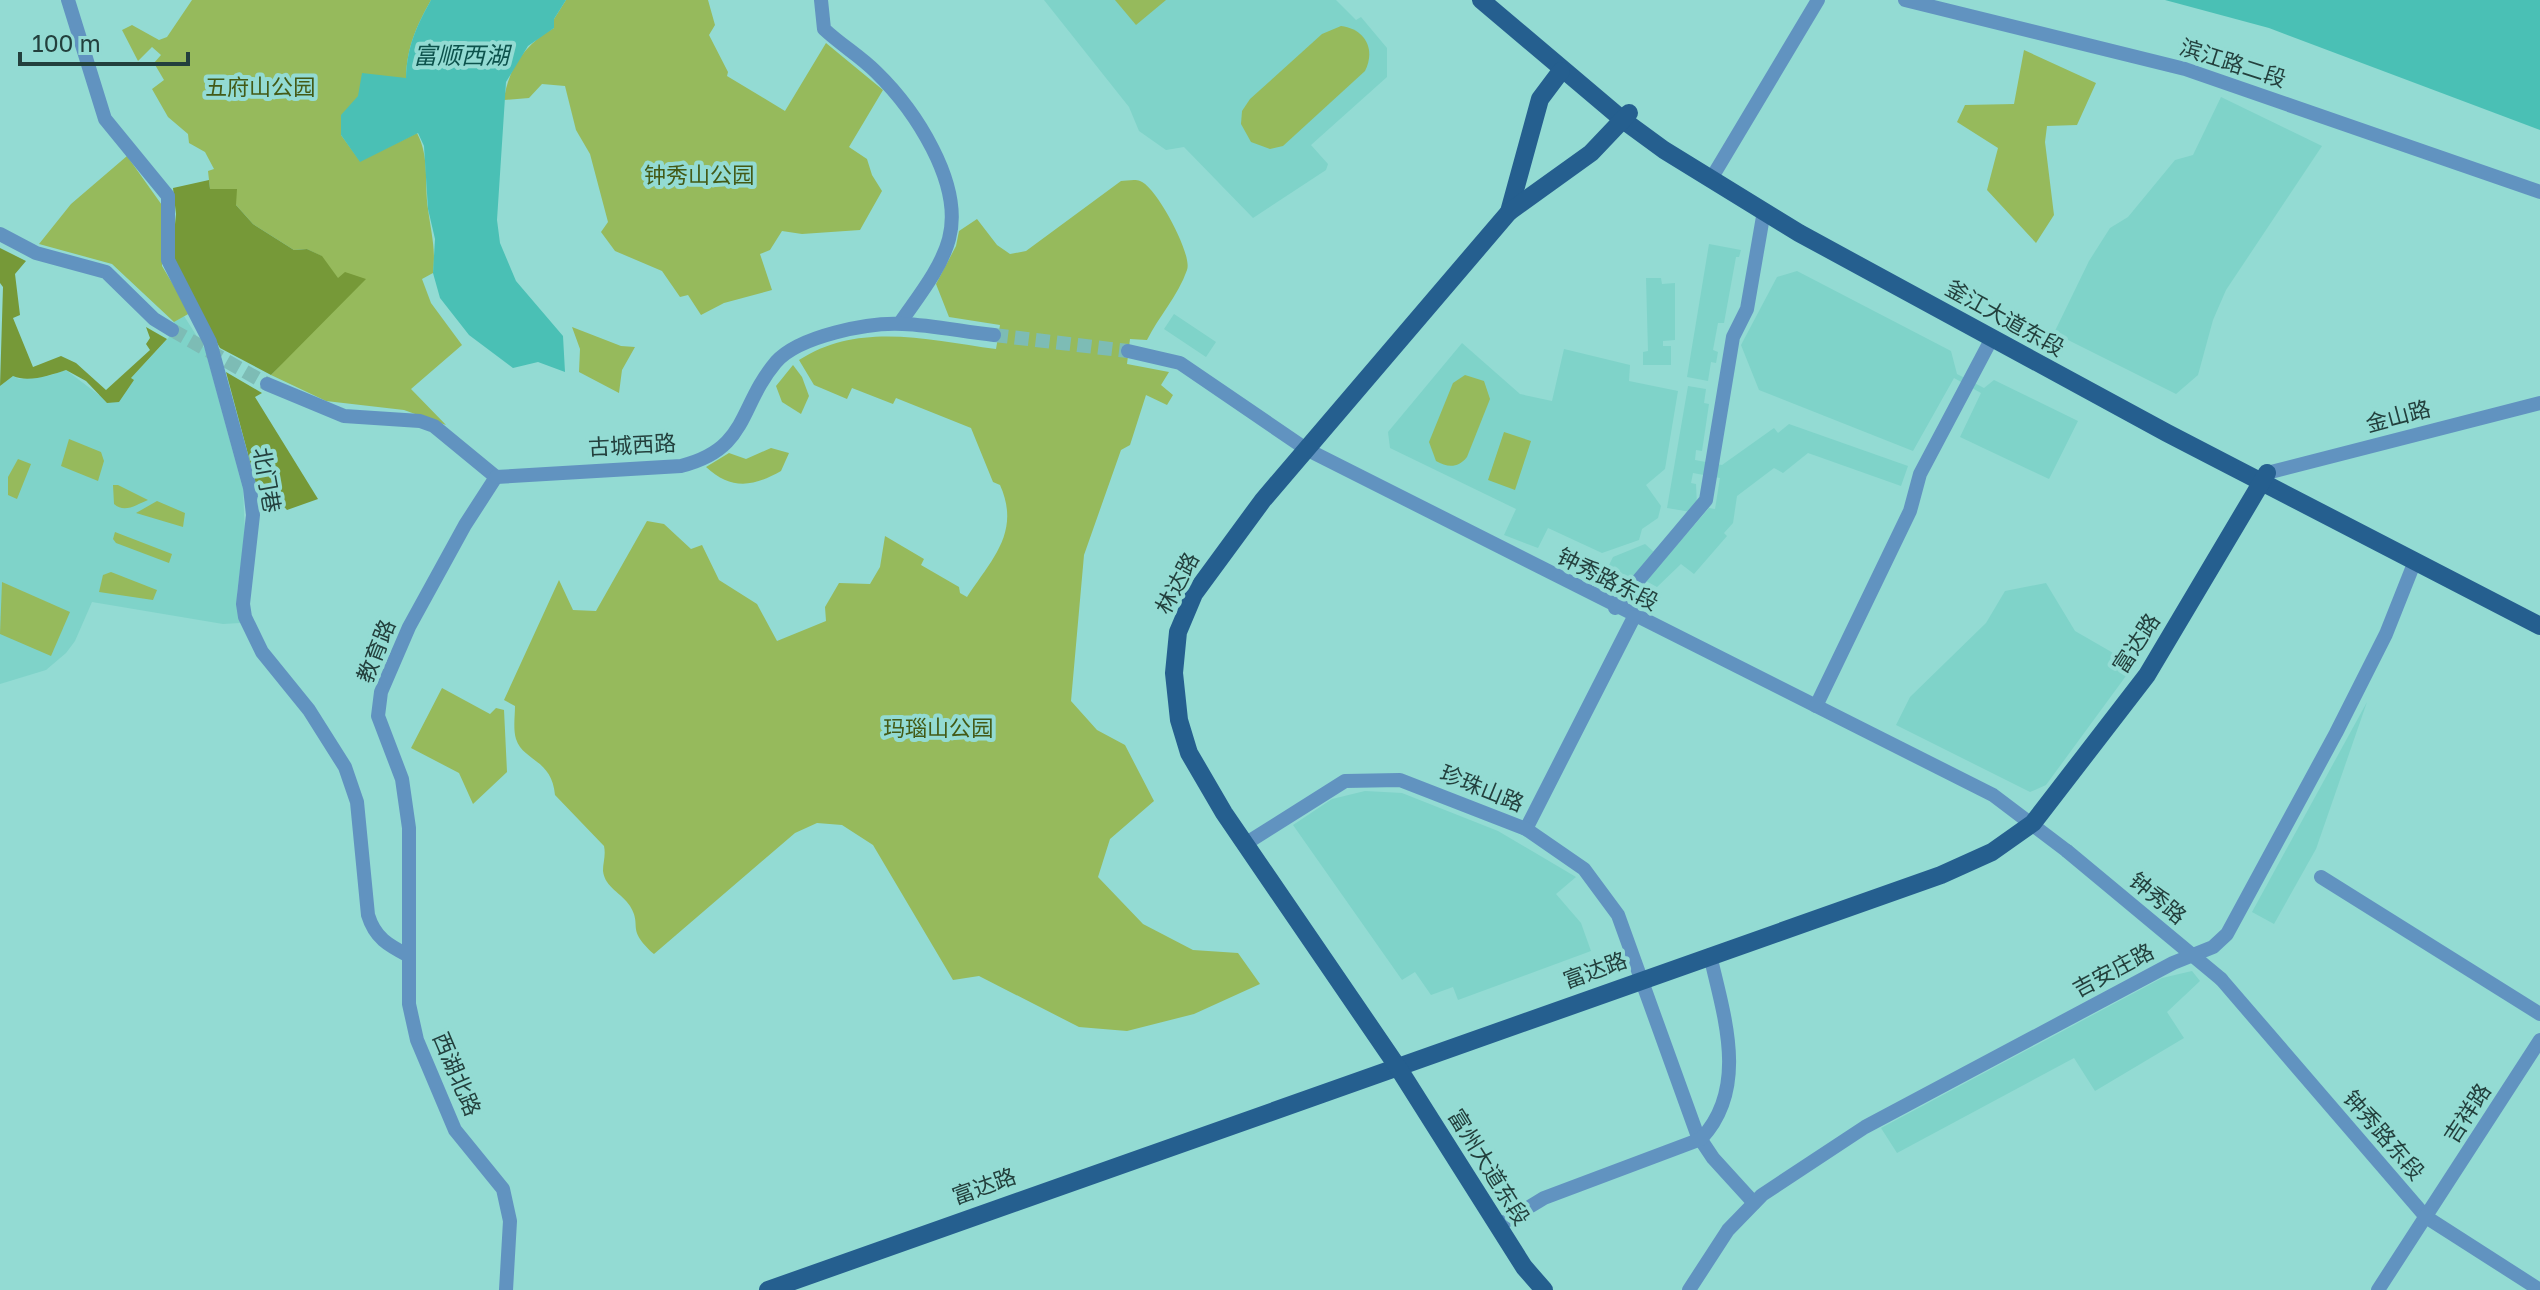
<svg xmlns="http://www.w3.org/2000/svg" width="2540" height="1290" viewBox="0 0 2540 1290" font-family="'Golos Text','Noto Sans SC',sans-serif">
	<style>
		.built { fill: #7fd3c9 }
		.green { fill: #96ba5c }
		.forest { fill: #769938 }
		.water { fill: #4ac0b5 }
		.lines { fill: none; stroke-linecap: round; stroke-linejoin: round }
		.minor-tunnel { stroke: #7dbcb5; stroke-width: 14; stroke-dasharray: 14 7; stroke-linecap: butt }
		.minor { stroke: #6193c0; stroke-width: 14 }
		.major { stroke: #255f8f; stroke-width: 18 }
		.minor-bridge { stroke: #6193c0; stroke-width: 14 }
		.labels { text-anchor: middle; stroke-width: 8; stroke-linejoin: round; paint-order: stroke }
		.street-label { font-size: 22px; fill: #23403d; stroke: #93dbd3 }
		.park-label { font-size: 22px; fill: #435a16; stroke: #93dbd3 }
		.water-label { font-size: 24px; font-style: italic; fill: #0c524c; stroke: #93dbd3 }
	</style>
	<rect width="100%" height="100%" fill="#93dbd3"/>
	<!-- built -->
	<g class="built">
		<polygon points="1044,0 1336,0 1356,20 1361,17 1387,48 1387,77 1311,145 1328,164 1326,170 1253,218 1184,147 1166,150 1139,131 1129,107"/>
		<polygon points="2221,97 2322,146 2226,290 2213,320 2198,375 2176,394 2054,333 2089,261 2110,228 2128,217 2175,160 2193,155"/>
		<polygon points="1709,244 1741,250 1739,257 1736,257 1724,323 1718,323 1713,350 1718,352 1716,363 1711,362 1708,381 1687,377"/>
		<polygon points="1797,271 1951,351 1957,374 1984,388 1994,380 2078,421 2049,479 1960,437 1981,393 1954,378 1913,451 1759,390 1741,345 1777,277"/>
		<polygon points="1646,278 1661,278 1662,284 1675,283 1675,340 1663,341 1663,346 1671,346 1671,365 1643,365 1643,352 1648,351"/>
		<polygon points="1174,314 1216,342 1206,357 1164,329"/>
		<polygon points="184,316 205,349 243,489 245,534 237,593 240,623 223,624 92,602 75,641 66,653 46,670 0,684 0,386 13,376 19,379 48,376 66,370 99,395 131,378 172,334 174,322"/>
		<polygon points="1462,343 1520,394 1552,401 1564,349 1630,365 1629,381 1678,391 1665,469 1646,485 1661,506 1658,518 1642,529 1639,540 1602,553 1548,528 1538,548 1504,535 1516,509 1390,448 1388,432"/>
		<polygon points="1688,386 1706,389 1704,403 1709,404 1702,451 1696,450 1695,460 1722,465 1774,428 1778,433 1789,424 1908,466 1901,486 1808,453 1783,473 1774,468 1737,496 1733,523 1724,533 1727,536 1694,574 1681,564 1657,587 1646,581 1709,508 1715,509 1720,478 1693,473 1691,483 1696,484 1697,506 1691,512 1667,508"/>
		<polygon points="1645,544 1655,553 1633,579 1608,567 1613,557"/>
		<polygon points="2046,583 2075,631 2134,665 2046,785 2030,792 1896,725 1910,697 1986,623 2005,591"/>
		<polygon points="2367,702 2316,849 2274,924 2252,912"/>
		<polygon points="1365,791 1402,793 1498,831 1576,877 1556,894 1581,923 1591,951 1458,1000 1453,987 1431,995 1415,972 1402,980 1293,825 1332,799"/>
		<polygon points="2192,971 2200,981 2167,1012 2184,1038 2095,1091 2074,1058 1897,1153 1881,1128 2162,978"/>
	</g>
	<!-- green -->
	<g class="green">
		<path d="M 192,0 L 431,0 C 416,27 407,47 406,78 C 362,95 354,87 341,135 L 360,161 L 417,133 C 430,158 424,182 428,209 C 431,232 436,249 433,273 L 422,279 L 431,303 L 462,345 L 411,389 L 446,425 L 404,410 L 326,401 L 271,375 L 308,335 L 338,279 L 321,256 L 307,249 L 294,250 L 253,224 L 236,205 L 210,189 L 208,171 L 214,169 L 205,152 L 189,143 L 188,134 L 168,117 L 152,89 L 164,80 L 154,63 L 161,55 L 152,47 L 138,61 L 122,30 L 132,25 L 159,40 L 167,37 Z"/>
		<path d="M 566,0 L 708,0 L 715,25 L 709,35 L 728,72 L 727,76 L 785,111 L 826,43 L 883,90 L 849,147 L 867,159 L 872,175 L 882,191 L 860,230 L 802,234 L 782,231 L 770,250 L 760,254 L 772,290 L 724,303 L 701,315 L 688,295 L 680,297 L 662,271 L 615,251 L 601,232 L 608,222 L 590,154 L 576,130 L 565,86 L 542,84 L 529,98 L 504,100 C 508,68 526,43 554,28 L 554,19 Z"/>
		<polygon points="1115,0 1166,0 1136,25"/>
		<path d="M 1341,26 C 1365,29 1376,49 1365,71 L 1283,146 L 1270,149 L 1251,142 L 1241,124 L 1242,111 L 1250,99 L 1322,34 Z"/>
		<polygon points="2024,50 2096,83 2077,125 2047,126 2045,142 2054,215 2036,243 1987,190 1998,148 1957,122 1965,105 2014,104"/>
		<polygon points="127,156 164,208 162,266 190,313 174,322 112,264 39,244 71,204"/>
		<path d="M 1121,181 C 1126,181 1135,179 1140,181 C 1156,186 1193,255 1187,270 C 1178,296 1159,316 1147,340 L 1130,339 L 1127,364 L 1169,372 L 1161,385 L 1173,395 L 1167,405 L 1146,395 L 1130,445 L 1121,450 L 1084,555 L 1071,701 L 1097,730 L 1125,745 L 1154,801 L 1110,839 L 1098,877 L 1143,924 L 1193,950 L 1238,953 L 1260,984 L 1194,1014 L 1127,1031 L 1079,1027 L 979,976 L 953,980 L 873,845 L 842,825 L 817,823 L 795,833 L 654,954 C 625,928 643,927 630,906 C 622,893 605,888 603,871 C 603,862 606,856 604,846 L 555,795 C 552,759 523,761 516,739 C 513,729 515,716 515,706 L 504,700 L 559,580 L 573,610 L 596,611 L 647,521 L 664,524 L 691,549 L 702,545 L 719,580 L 757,604 L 777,641 L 826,621 L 825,607 L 839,583 L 870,584 L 880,567 L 885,536 L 924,559 L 921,565 L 959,587 L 960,593 L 967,597 C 992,559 1021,532 1000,485 L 993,482 L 971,428 L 896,398 L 893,404 L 852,388 L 847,399 L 814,385 L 799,360 C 859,321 929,340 996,349 L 1000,325 L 949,317 L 936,284 L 956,246 L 959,231 L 977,219 L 997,245 L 1010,254 L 1026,251 Z"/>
		<polygon points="572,327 621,346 635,347 622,370 619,393 579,372 580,349"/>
		<polygon points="793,365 802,377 809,396 801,414 782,402 776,386"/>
		<path d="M 1465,375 L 1484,381 L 1490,399 L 1467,457 C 1458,468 1448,468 1436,461 L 1429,442 L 1453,383 Z"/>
		<polygon points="1504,432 1531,441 1515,490 1488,480"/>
		<polygon points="69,439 101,452 104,461 98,481 61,466"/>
		<path d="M 771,448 L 789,453 L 781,471 C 753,487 731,490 706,467 L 729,453 L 746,459 Z"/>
		<polygon points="18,459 31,464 17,499 8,495 8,477"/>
		<path d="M 113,485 L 118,485 L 148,500 C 137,504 125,514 114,504 Z"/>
		<polygon points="157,501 185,513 183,527 136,513"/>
		<polygon points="115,532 172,554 169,563 116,543 113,539"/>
		<polygon points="111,572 157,590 153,600 99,592 103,575"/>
		<polygon points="2,582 70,612 51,656 0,634"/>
		<polygon points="442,688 490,714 496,708 504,710 507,772 473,804 459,773 411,748"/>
	</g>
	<!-- forest -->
	<g class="forest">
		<polygon points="209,180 210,189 237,189 236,205 253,224 294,250 307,249 322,256 338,278 345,272 366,279 271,375 220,348 206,324 172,255 176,214 173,188"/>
		<path d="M 0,248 L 26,261 L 15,274 L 20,315 L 13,318 L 33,367 L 61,356 L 76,363 L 106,390 L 150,350 L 146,344 L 150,338 L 146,327 L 167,339 L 131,378 L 134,380 L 119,402 L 107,403 L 86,381 L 66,370 C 51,375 28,383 13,376 L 0,386 L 3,287 L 0,283 Z"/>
		<polygon points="226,372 262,393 255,397 318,499 287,510 261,481 256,484"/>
	</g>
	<!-- water -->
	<g class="water">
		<path d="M 431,0 L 566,0 L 554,19 L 554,28 L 528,46 L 506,82 L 497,220 L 500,243 L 516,281 L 563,336 L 565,372 L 538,362 L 513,368 L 469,335 L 440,298 L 433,273 L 435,239 L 428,209 L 424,146 L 418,133 L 360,162 L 341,135 L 341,115 L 358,96 L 362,73 L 406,78 C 407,47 416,27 431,0 Z"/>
		<polygon points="2165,0 2540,0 2540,130 2269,28"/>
	</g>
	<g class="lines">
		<!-- minor-tunnel -->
		<g class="minor-tunnel">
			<polyline points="172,330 267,384"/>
			<polyline points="994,335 1128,351"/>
		</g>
		<!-- minor -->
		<g class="minor">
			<path d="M 68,0 L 105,119 L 168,196 L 168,260 L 210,342 L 250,488 L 253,515 L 243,604 L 245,617 L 262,652 L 309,710 L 345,767 L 357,802 L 368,915 C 375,938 388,945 409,956"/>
			<path d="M 821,0 L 824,29 C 841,45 860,56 876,72 C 914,109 964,183 949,239 C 941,269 917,298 900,323"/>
			<polyline points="1905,0 2185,69 2540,192"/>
			<polyline points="1711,179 1818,0"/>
			<polyline points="0,234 36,253 106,272 154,319 172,330"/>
			<polyline points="1128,351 1180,363 1306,449 1993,795 2067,851"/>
			<polyline points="267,384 344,416 420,421 434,426 496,477"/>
			<polyline points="2267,473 2540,403"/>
			<polyline points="496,477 465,525 409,627 381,692 378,716 402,779 409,828 409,1004 417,1040 455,1130 503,1189 510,1221 506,1290"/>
			<path d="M 496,477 L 681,466 C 749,449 738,407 776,362 C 799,336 869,322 903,324 C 933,325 964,332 994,335"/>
			<polyline points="1615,608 1706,500 1733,337 1747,309 1764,211"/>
			<polyline points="1816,706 1910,511 1920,474 1992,338"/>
			<polyline points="1526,829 1634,617"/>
			<polyline points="1245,844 1345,781 1400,780 1526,829 1584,869 1618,915 1697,1134 1713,1158 1754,1203"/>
			<polyline points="2321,877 2540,1014"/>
			<polyline points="2221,979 2426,1217 2540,1290"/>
			<path d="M 1498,1226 L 1544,1198 L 1701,1139 C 1749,1088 1724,1016 1710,955"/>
			<polyline points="1689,1290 1728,1230 1762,1195 1865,1127 2173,963 2213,947 2227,934 2336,733 2386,634 2415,561"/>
			<polyline points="2378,1290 2540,1040"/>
		</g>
		<!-- major -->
		<g class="major">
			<polyline points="1481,0 1623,120 1664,150 1799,233 2167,433 2540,626"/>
			<polyline points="1509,212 1540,99 1561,71"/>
			<polyline points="768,1290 1941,875 1992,852 2033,823 2147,675 2267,473"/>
			<polyline points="1544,1290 1524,1267 1397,1066 1224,813 1189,753 1179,720 1174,673 1178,632 1194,594 1263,500 1509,212 1591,153 1629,113"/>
		</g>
		<!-- minor-bridge -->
		<polyline class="minor-bridge" points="2067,851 2221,979"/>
	</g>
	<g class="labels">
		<!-- street labels -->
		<g class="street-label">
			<text transform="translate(2233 63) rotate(18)" y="8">滨江路二段</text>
			<text transform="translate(2005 318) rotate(29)" y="8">釜江大道东段</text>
			<text transform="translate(2398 416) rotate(-15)" y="8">金山路</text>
			<text transform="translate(632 445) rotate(-3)" y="8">古城西路</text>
			<text transform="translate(267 480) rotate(80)" y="8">北门巷</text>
			<text transform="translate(1608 579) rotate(27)" y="8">钟秀路东段</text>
			<text transform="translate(1177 583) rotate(-62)" y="8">林达路</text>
			<text transform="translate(2136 643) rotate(-57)" y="8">富达路</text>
			<text transform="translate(376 651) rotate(-68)" y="8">教育路</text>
			<text transform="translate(1482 788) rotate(22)" y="8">珍珠山路</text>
			<text transform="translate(2158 898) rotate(40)" y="8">钟秀路</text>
			<text transform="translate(1595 970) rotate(-20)" y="8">富达路</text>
			<text transform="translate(2113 970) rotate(-28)" y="8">吉安庄路</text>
			<text transform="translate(457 1074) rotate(67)" y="8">西湖北路</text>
			<text transform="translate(2467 1113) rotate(-57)" y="8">吉祥路</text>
			<text transform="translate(2384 1135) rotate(49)" y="8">钟秀路东段</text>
			<text transform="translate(1489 1167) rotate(58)" y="8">富州大道东段</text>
			<text transform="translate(984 1186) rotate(-20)" y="8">富达路</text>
		</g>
		<!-- park labels -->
		<g class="park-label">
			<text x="260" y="95">五府山公园</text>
			<text x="699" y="183">钟秀山公园</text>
			<text x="938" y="736">玛瑙山公园</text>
		</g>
		<!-- water labels -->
		<g class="water-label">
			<text x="461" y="64">富顺西湖</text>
		</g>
	</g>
	<!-- scale -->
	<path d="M20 52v12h168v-12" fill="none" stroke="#23403d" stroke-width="4"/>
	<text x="32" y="52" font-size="24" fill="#23403d" stroke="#93dbd3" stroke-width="6" paint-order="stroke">100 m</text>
</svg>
